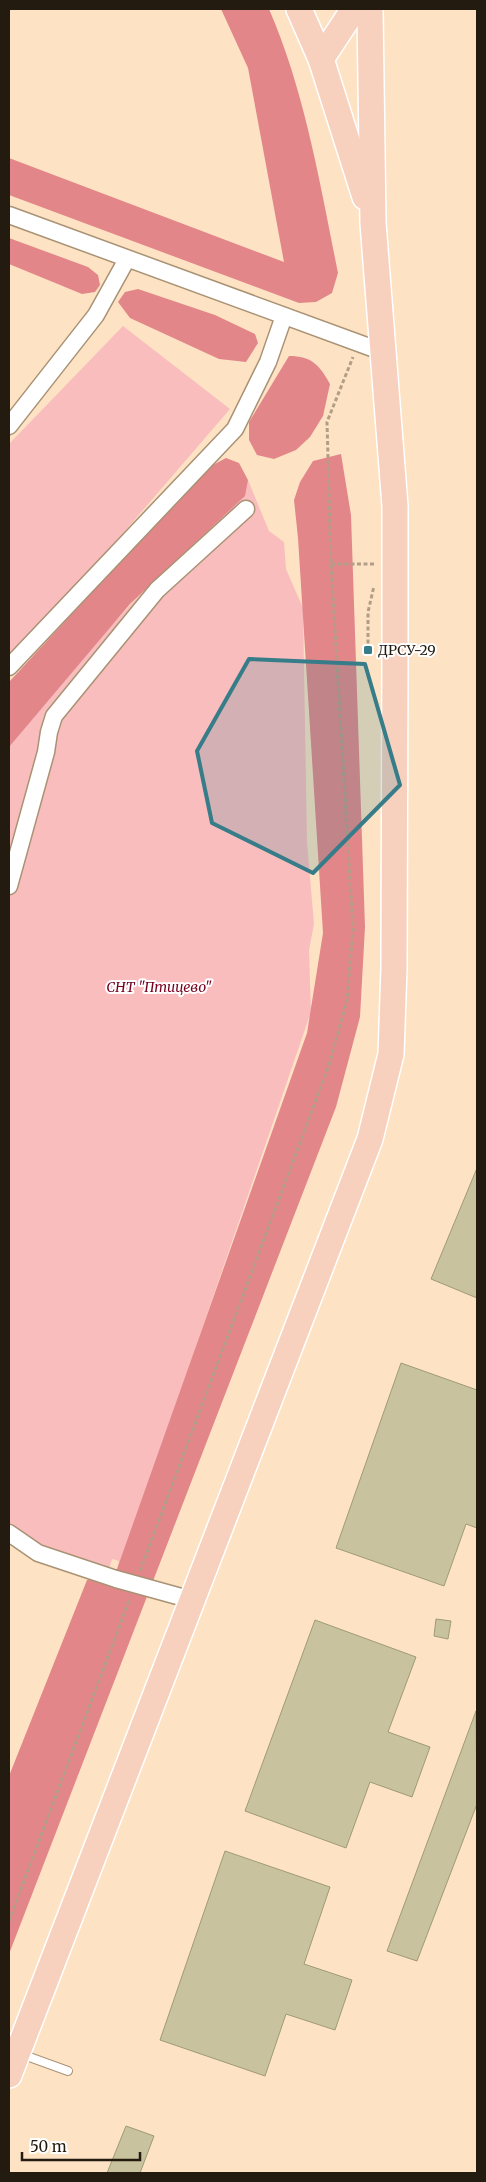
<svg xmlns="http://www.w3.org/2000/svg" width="486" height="2182" viewBox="0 0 486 2182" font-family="Merriweather,serif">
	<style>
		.green { fill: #f9bdbe }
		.forest { fill: #e3868a }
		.building { fill: #c8c39e; stroke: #9f9a76 }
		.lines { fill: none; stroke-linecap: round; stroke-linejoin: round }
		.lane-casing { stroke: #a99274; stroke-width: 10 }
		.street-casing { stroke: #a99274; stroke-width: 19 }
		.primary-casing { stroke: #fff; stroke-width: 28 }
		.path { stroke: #b29e86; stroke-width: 3; stroke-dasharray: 4 2.5; stroke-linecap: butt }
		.lane { stroke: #fff; stroke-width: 8 }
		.street { stroke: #fff; stroke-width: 16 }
		.primary { stroke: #f8d0be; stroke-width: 25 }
		.marked { fill: #377c89; fill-opacity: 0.2; stroke: #377c89; stroke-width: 4; stroke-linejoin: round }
		.poi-dot { fill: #377c89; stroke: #fff; stroke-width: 2 }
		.labels { text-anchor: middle; stroke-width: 4; stroke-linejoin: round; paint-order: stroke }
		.poi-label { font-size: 14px; fill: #241b10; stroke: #fff; text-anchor: start }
		.park-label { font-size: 14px; font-style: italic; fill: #76011f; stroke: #fff }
	</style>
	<rect width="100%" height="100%" fill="#fde3c4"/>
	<!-- green -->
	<g class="green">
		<polygon points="123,326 230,409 106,553 9,655 9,444"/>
		<polygon points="248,480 269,531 284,542 286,569 303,608 307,842 314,924 309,950 311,1012 116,1579 119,1561 112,1559 109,1569 38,1549 9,1527 9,734"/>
	</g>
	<!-- forest -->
	<g class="forest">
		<path d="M 221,9 L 269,9 C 305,92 320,184 338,273 L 332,293 L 316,302 L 299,303 L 9,195 L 9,158 L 284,262 L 248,68 Z"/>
		<polygon points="9,238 88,267 98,275 100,285 95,292 82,294 9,264"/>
		<polygon points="138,289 215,315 255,334 258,343 246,362 219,359 130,318 118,302 125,292"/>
		<path d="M 289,356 C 312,356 319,365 330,384 L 323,416 L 310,437 L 296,450 L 274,459 L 257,455 L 249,440 L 249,422 Z"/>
		<polygon points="341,454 351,515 365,927 360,1017 336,1107 9,1954 9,1776 87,1580 117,1569 307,1033 323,933 298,538 294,500 300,482 313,461"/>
		<polygon points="226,458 239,463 248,480 245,496 130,604 9,747 9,682 207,468"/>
	</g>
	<!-- building -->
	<g class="building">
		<polygon points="477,1168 477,1298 431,1279"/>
		<polygon points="401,1363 477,1390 477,1528 466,1524 444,1586 336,1548"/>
		<polygon points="436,1619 451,1621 448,1639 434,1636"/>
		<polygon points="315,1620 416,1657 388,1732 430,1747 412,1797 370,1782 346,1848 245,1811"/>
		<polygon points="476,1711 477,1804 417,1961 387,1951"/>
		<polygon points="225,1851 330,1887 304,1964 352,1980 335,2030 286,2014 265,2076 160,2040"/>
		<polygon points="126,2126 154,2136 140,2173 107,2173"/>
	</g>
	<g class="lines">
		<!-- lane casing -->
		<g class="lane-casing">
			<polyline id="lane" points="21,2054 68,2071"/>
		</g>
		<!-- street casing -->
		<g class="street-casing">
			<g id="street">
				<polyline points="9,215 383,352"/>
				<polyline points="9,426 96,315 127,259"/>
				<polyline points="9,667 235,429 268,362 284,316"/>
				<polyline points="9,886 46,752 49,732 54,716 157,590 246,509"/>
				<polyline points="9,1533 38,1553 116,1579 192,1600"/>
			</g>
		</g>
		<!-- primary casing -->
		<g class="primary-casing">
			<g id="primary">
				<polyline points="299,9 321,59 365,197"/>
				<polyline points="321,59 354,9"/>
				<polyline points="9,2075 370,1139 391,1054 394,968 395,648 395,506 373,223 370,9"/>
			</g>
		</g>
		<!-- path -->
		<g class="path">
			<polyline points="331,564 376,564"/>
			<polyline points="368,650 368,612 374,586"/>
			<polyline points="140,1571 329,1065 347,1000 353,929 331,564 327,422 353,357"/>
			<polyline points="9,1921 130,1598"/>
		</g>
		<!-- lane -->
		<use href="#lane" class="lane"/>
		<!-- street -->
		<use href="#street" class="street"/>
		<!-- primary -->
		<use href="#primary" class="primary"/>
	</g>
	<!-- marked area -->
	<path class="marked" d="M 249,659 L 365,664 L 400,785 L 313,873 L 212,823 L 197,751 Z"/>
	<!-- markers -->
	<rect class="poi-dot" x="363" y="645" width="10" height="10" rx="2.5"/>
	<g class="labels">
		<!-- poi labels -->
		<g class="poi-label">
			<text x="378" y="655">ДРСУ-29</text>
		</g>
		<!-- park labels -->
		<g class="park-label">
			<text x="159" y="992">СНТ "Птицево"</text>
		</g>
	</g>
	<!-- border -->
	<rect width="486" height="2182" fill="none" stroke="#241b10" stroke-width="20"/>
	<!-- scale -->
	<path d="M22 2152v8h118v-8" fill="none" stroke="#241b10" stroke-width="2.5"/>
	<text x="30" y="2152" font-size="15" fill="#241b10" stroke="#ffffff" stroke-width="4" paint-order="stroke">50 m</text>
</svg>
